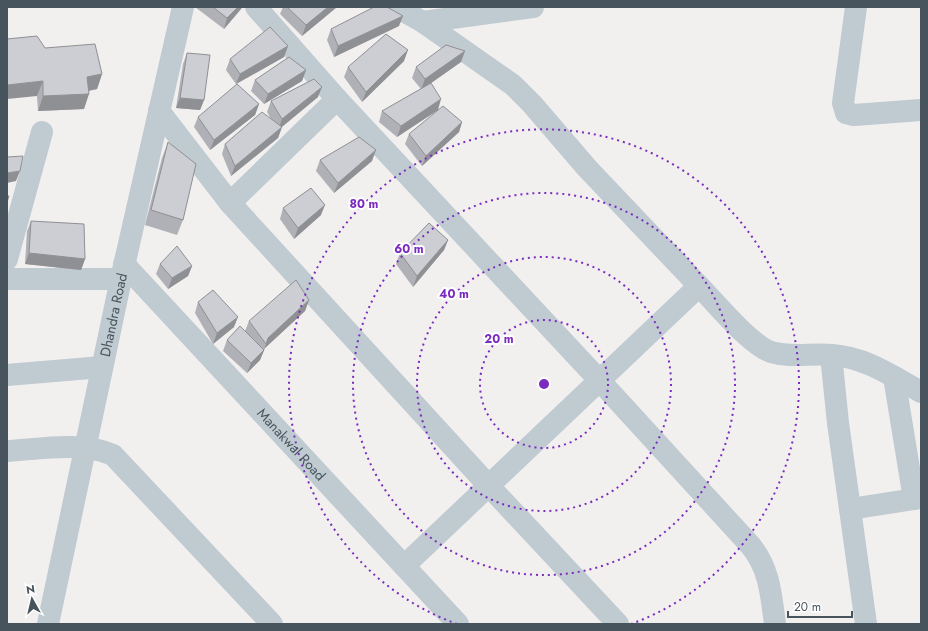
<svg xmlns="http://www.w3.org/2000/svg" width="928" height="631" viewBox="0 0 928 631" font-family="Jost,sans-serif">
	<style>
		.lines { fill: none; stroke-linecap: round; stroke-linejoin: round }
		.minor { stroke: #bfcad1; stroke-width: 22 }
		.wall { fill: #afb1b6 }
		.shaded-wall { fill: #8f9094 }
		.building { fill: #ccced4; stroke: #8f9094 }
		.ring { fill: none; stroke: #7b2cbf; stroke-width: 2; stroke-dasharray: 2 4 }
		.labels { text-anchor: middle; stroke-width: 4; stroke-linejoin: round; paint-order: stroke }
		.street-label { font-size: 14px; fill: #47535d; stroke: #fff }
		.centre { fill: #7b2cbf; stroke: #fff; stroke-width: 2 }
		.ring-label { font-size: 12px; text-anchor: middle; font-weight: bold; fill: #7b2cbf; stroke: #fff; stroke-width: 4; stroke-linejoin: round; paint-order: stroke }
	</style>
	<rect width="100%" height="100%" fill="#f2efef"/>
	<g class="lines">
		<!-- minor -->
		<g class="minor">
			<polyline points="256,7 337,99"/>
			<polyline points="396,7 423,22 513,85 532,104 587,168 699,286 404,566"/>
			<polyline points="856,7 843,103 846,113 854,115 921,110"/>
			<polyline points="423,22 533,7"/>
			<polyline points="159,111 230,203 488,485 618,624"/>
			<path d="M 230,203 L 337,99 L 600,381 L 751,546 C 770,570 771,595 775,624"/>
			<polyline points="7,259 42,132"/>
			<path id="s1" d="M 124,264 L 458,624"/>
			<polyline points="7,279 121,279"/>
			<path d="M 699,286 C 716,303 750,345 771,352 C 790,358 812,353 832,355 C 865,357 892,376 921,392"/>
			<polyline points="831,355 838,423 866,624"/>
			<polyline points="7,375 102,367"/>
			<polyline points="894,377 914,499"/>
			<path d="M 7,451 C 40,449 83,441 113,455 L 272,624"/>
			<polyline points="850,509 921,498"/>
			<path id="s2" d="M 48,624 L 121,279 L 183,7"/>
		</g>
	</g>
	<!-- wall -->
	<g class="wall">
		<polygon points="195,7 242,7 241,9 224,29"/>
		<polygon points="283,7 337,7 302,36 280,14"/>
		<polygon points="399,26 334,57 327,40 331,29"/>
		<polygon points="288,46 284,57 236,84 226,70 230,59"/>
		<polygon points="45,48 102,74 97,89 89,91 84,109 38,111 37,96"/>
		<polygon points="187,53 204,100 200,110 176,108 183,64"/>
		<polygon points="404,61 362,102 344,77 348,67"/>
		<polygon points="461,62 427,86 438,110 397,137 379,122 382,111 421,89 412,78 416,67"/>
		<polygon points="306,70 302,81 264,104 251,91 255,80"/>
		<polygon points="318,97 282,127 278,138 231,176 222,154 225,144 271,119 267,112 271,101"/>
		<polygon points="259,104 255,115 210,150 194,127 198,117"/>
		<polygon points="462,122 459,132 422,166 405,144 409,134"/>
		<polygon points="168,142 183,220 177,235 145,225 162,158"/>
		<polygon points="320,160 372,161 334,193 316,171"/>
		<polygon points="283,208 321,215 294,239 280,219"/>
		<polygon points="31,221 85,259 81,270 25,264 27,231"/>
		<polygon points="448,240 444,250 413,287 396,264 400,253"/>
		<polygon points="160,264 192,266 188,276 168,289 156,274"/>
		<polygon points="309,300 305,311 265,348 260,360 247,373 223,351 227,340 245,331 249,321"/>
		<polygon points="198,302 234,327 213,344 195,313"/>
	</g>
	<!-- shaded-wall -->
	<g class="shaded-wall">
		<polygon points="238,7 242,7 241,9 224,29 227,18"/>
		<polygon points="328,7 337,7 302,36 306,25"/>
		<polygon points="403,16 399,26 334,57 338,46"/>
		<polygon points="288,46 284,57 236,84 240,74"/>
		<polygon points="408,50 404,61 362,102 366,92"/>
		<polygon points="465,51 461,62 421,90 425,79"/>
		<polygon points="306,70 302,81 264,104 268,94"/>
		<polygon points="102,74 97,89 81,92 87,77"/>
		<polygon points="43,81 37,96 7,99 7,85"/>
		<polygon points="322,87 318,97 278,130 282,119"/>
		<polygon points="89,94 84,109 38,111 43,96"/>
		<polygon points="180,98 204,100 200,110 176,108"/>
		<polygon points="441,99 438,110 397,137 401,126"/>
		<polygon points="259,104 255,115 210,150 214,140"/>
		<polygon points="462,122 459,132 422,166 426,156"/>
		<polygon points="282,127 278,138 231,176 235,166"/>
		<polygon points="376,150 372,161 334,193 338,183"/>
		<polygon points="20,171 16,181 7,183 7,173"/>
		<polygon points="325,205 321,215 294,239 298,228"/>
		<polygon points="448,240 444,250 413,287 417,276"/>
		<polygon points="29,253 85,259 81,270 25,264"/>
		<polygon points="192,266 188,276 168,289 172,278"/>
		<polygon points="309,300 305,311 265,348 260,360 247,373 251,363 264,350 268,338"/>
		<polygon points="238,317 234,327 213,344 217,333"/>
	</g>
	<!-- building -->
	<g class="building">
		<polygon points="213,7 238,7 227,18"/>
		<polygon points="287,7 328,7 306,25"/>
		<polygon points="374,7 387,7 403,16 338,46 331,29"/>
		<polygon points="270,27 288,46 240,74 230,59"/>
		<polygon points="386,34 408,50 366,92 348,67"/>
		<polygon points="37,36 45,48 95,44 102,74 87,77 89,94 43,96 43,81 7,85 7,39"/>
		<polygon points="446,45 465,51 425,79 416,67"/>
		<polygon points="187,53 210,55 204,100 180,98"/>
		<polygon points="289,57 306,70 268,94 255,80"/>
		<polygon points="314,79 322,87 282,119 271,101"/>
		<polygon points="431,83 441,99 401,126 382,111"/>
		<polygon points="237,84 259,104 214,140 198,117"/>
		<polygon points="443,106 462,122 426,156 409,134"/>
		<polygon points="262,112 282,127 235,166 225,144"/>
		<polygon points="359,137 376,150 338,183 320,160"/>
		<polygon points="168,142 196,164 183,220 151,210"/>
		<polygon points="23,156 20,171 7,173 7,157"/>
		<polygon points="311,188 325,205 298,228 283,208"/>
		<polygon points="7,196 9,196 7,202"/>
		<polygon points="31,221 84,224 85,259 29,253"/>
		<polygon points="429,223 448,240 417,276 400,253"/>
		<polygon points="177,246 192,266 172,278 160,264"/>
		<polygon points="296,280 309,300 268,338 266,344 249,321"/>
		<polygon points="213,290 238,317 217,333 198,302"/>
		<polygon points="240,326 264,350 251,363 227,340"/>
	</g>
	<!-- distance rings -->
	<g class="ring">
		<circle cx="544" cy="384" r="64"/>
		<circle cx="544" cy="384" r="127"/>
		<circle cx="544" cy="384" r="191"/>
		<path d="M457 624A255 255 0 1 1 631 624"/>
	</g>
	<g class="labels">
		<!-- street labels -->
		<g class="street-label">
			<text dy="5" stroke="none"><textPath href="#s2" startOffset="316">Dhandra Road</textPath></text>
			<text dy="5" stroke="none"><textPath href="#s1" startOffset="246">Manakwal Road</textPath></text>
		</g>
	</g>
	<circle cx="544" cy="384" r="6" class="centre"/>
	<g class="ring-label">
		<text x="364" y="208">80 m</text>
		<text x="409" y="253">60 m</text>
		<text x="454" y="298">40 m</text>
		<text x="499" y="343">20 m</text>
	</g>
	<!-- border -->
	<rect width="928" height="631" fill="none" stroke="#47535d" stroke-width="16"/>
	<!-- north arrow -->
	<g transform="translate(32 599) rotate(352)" stroke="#ffffff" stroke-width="3" paint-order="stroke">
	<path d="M0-3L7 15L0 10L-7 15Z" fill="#47535d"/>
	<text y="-6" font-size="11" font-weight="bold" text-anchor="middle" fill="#47535d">N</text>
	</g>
	<!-- scale -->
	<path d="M788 611v6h64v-6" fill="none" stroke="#47535d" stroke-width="2"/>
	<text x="794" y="611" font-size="12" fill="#47535d" stroke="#ffffff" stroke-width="3" paint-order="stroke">20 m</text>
</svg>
